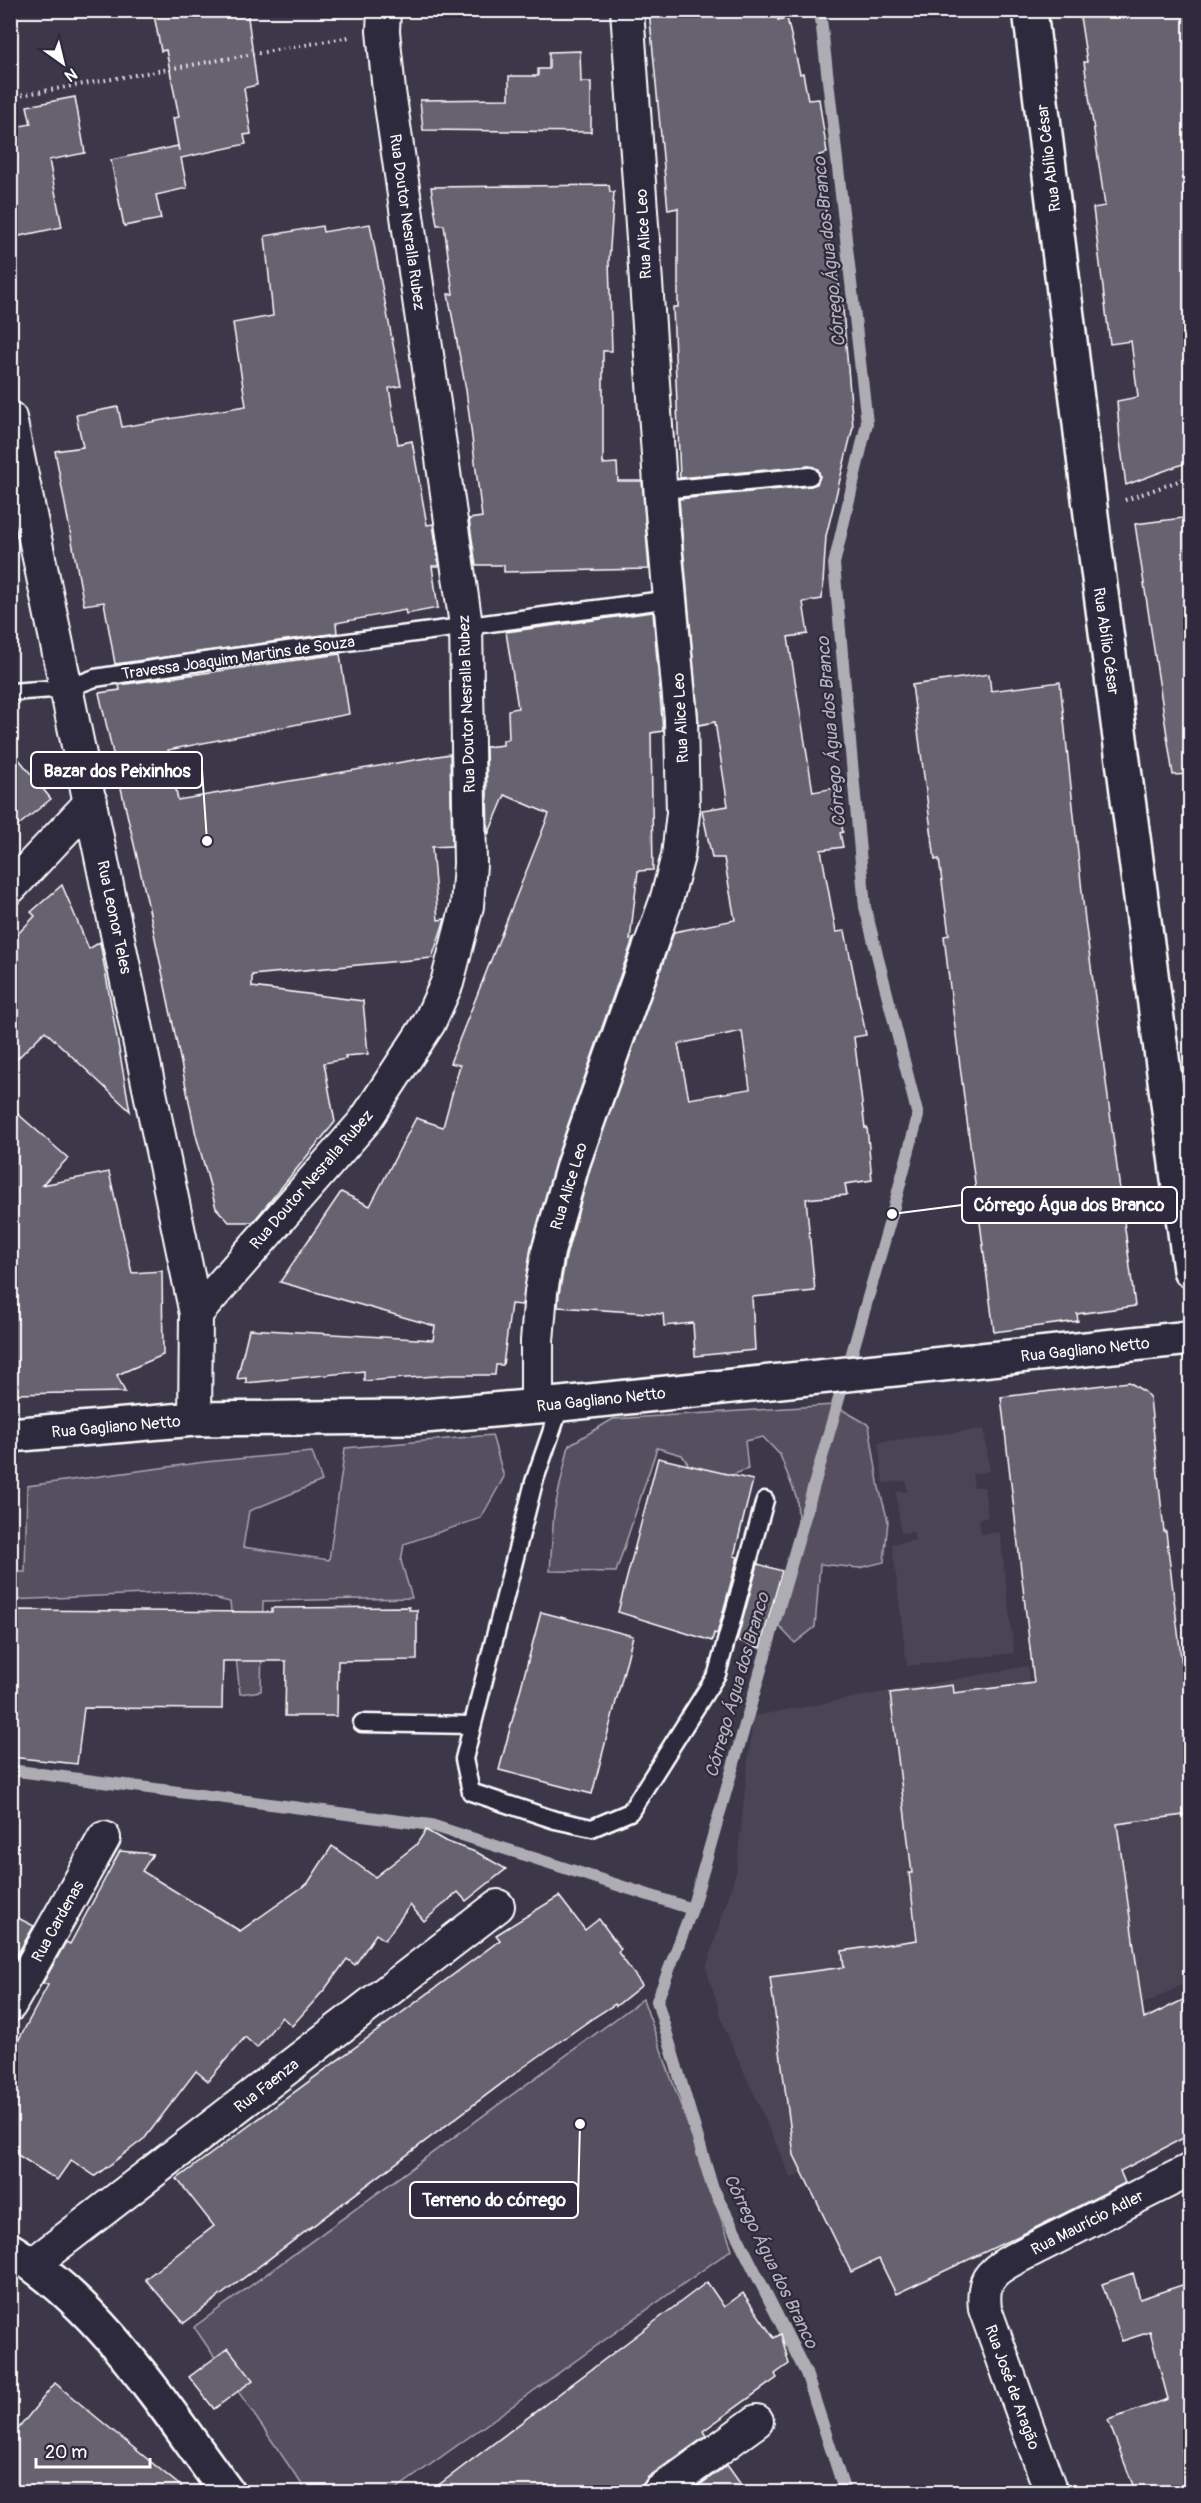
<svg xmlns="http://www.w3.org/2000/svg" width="1201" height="2503" viewBox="0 0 1201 2503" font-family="Pangolin,sans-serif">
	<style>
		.built { fill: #494455 }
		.green { fill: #555060; stroke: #aaa8b0; stroke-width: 1.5 }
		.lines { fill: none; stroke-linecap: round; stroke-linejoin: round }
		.stream { stroke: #afadb4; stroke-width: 12 }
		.building { fill: #666270; stroke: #fff; stroke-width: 1.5; fill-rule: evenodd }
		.service-casing { stroke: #fff; stroke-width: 21 }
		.minor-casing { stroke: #fff; stroke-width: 36 }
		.tertiary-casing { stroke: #fff; stroke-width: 38 }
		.secondary-casing { stroke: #fff; stroke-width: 38 }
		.path { stroke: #fff; stroke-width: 4; stroke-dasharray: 1.5 4.5; stroke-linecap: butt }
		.service { stroke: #2f2a3d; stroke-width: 16 }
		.minor { stroke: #2f2a3d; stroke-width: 32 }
		.tertiary { stroke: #2f2a3d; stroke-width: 33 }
		.secondary { stroke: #2f2a3d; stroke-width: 33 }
		.labels { text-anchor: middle; stroke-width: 4.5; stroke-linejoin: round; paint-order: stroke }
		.street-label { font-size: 16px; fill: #fff; stroke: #2f2a3d }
		.water-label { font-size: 18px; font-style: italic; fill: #b5b4ba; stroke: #2f2a3d }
		.leader { fill: none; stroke: #fff; stroke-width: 2 }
		.callout-dot { fill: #fff; stroke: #2f2a3d; stroke-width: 2 }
		.callout { fill: #2f2a3d; stroke: #fff; stroke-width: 2 }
		.callout-label { font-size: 18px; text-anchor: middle; font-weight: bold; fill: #fff }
	</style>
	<rect width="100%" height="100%" fill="#3c3749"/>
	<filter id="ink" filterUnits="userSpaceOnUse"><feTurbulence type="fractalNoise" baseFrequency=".0167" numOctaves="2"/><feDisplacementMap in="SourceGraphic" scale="12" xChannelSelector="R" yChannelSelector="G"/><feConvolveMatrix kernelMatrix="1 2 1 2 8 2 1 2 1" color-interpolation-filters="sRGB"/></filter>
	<g filter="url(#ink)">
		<!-- built -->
		<g class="built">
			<polygon points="984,1429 990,1471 972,1474 974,1487 984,1487 988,1517 979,1519 981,1534 1000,1532 1014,1653 907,1666 892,1544 915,1540 913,1532 901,1533 896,1492 907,1491 906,1481 883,1483 878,1442"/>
			<polygon points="1028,1666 1038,1801 1190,1786 1190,1981 791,2178 725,2029 706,1968 736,1872 753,1716"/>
		</g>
		<!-- green -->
		<g class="green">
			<polygon points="834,1405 869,1425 879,1488 888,1521 884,1562 859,1568 820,1564 815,1627 795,1643 776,1623 799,1541 797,1499 780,1455 763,1437 745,1441 748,1469 724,1478 690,1467 682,1455 657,1448 616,1572 550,1571 554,1512 569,1445 613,1419"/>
			<polygon points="492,1435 504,1477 481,1518 404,1544 401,1561 412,1598 263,1601 261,1691 240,1694 230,1602 189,1592 11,1600 10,1572 25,1572 27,1486 205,1462 312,1452 322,1481 249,1511 243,1547 329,1560 345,1448"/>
			<polygon points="643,1999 732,2249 392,2492 307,2492 194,2327"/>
		</g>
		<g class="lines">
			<!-- stream -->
			<g class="stream">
				<polyline points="820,10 867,423 834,564 865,907 918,1116 892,1214 692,1909 657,2001 712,2186 806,2373 845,2492"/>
				<polyline points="10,1770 431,1825 692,1909"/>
			</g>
		</g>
		<!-- building -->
		<g class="building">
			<polygon points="153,10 247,10 257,85 244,88 251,134 244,135 246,144 181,158 187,188 156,195 161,219 124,226 111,160 178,146 179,151 173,118 179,117 166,50 161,51"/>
			<path d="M 649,10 L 778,10 L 778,20 L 787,18 L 800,74 L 803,73 L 808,100 L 819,99 L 827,153 L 819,155 L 826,212 L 823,213 L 842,298 L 853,427 L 826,536 L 822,599 L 803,602 L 808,634 L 788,637 L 813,792 L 835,788 L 843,832 L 840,833 L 843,847 L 821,850 L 836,932 L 845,931 L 866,1035 L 854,1037 L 865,1128 L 867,1127 L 872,1180 L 845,1184 L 847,1195 L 806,1199 L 815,1291 L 752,1297 L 755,1350 L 695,1356 L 693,1323 L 664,1326 L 663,1314 L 558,1307 L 559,1294 L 566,1256 L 590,1169 L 674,932 L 735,920 L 724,858 L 712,858 L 702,810 L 728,806 L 715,722 L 699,725 L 679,499 L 811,486 L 817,484 L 820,476 L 818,469 L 809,466 L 680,478 L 673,307 L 678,307 L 678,208 L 668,210 ZM 742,1031 L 750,1089 L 689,1099 L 678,1044 Z"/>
			<polygon points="1079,10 1191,10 1191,461 1126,485 1120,441 1117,401 1138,397 1131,341 1110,344 1093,208 1105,206 1084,62 1087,62"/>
			<polygon points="580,51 581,82 591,82 591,132 423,130 420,100 509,99 509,76 538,76 538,69 549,69 549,52"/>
			<polygon points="75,97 85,153 49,160 62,227 10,238 10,128 31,124 27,106"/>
			<polygon points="609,185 610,192 614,192 609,261 612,351 603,351 603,464 617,463 618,481 642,481 649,569 504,572 504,565 476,565 469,519 482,517 466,390 448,294 453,294 444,225 437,225 431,187"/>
			<polygon points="370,224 401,386 389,388 398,444 412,441 427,525 433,524 439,566 432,566 438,608 406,614 405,610 336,623 337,633 115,664 104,602 84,605 55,451 83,447 76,415 118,407 122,427 246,406 233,323 273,316 265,236 322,226 323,232"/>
			<polygon points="1191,517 1191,774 1173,775 1135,524"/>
			<polygon points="653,612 663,731 651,733 653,870 638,871 630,940 633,939 556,1159 531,1247 522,1305 511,1304 503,1365 496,1365 495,1375 450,1375 364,1381 364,1371 246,1383 246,1378 237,1379 249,1329 433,1340 435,1326 280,1282 341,1192 370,1206 416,1118 443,1127 460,1065 450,1063 549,814 505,795 488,835 486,747 503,745 503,740 509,739 508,710 518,708 506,632"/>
			<polygon points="340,654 349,714 168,750 178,800 450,754 452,846 432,847 438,920 445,919 432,958 252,975 252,987 363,1001 368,1054 345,1056 346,1059 324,1063 335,1122 253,1222 229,1222 216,1208 196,1135 149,909 99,693 120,690 119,685"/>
			<polygon points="989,674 991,691 1060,682 1085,920 1135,1306 1077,1314 1078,1321 994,1332 950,988 944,936 949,935 939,859 935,860 912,685"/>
			<polygon points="10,748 51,799 10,832"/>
			<polygon points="62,885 89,949 100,942 130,1111 45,1031 10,1066 10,942 35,916 31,912"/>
			<polygon points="10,1107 68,1158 42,1185 109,1172 132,1273 162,1271 163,1355 117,1375 125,1392 10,1394"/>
			<polygon points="1129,1382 1145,1392 1150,1398 1164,1532 1166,1532 1191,1741 1191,1814 1117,1824 1144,2019 1191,1996 1191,2134 1120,2171 1125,2183 1025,2233 896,2294 879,2259 851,2272 794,2155 770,1977 844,1967 842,1951 917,1940 909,1873 912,1873 890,1693 953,1685 954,1693 1034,1683 1001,1397"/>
			<polygon points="658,1458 753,1480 734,1556 738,1557 717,1634 714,1633 712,1641 618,1612"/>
			<polygon points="758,1564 782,1571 760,1648 737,1640"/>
			<polygon points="409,1607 409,1610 417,1610 417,1660 338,1661 337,1716 285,1716 286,1661 223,1661 222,1709 84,1708 77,1764 10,1757 10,1610 272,1612 272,1608"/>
			<polygon points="541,1612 633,1636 592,1794 499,1770"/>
			<polygon points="426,1830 445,1841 478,1853 506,1869 466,1901 458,1892 424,1921 410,1905 385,1940 376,1934 355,1965 347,1959 325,1989 292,2026 282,2017 257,2048 245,2037 208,2081 196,2071 145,2138 95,2176 71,2160 57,2180 10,2150 10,2056 48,1985 43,1983 66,1942 70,1944 120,1851 153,1854 142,1871 240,1931 308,1883 332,1846 375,1877 416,1845"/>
			<polygon points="559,1896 585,1930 599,1919 621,1949 618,1952 642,1985 616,2006 615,2004 593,2018 521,2069 184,2323 145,2279 214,2226 177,2179 500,1940 496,1935"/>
			<polygon points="10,1914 34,1926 10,1967"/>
			<polygon points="1133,2273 1140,2299 1191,2282 1191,2448 1182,2450 1191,2483 1191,2493 1136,2493 1108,2420 1168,2399 1150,2332 1122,2341 1102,2284"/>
			<polygon points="707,2282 724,2307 743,2293 774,2338 781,2334 789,2364 775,2374 777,2378 703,2431 706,2436 648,2477 643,2484 641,2493 428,2493"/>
			<polygon points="228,2348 253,2380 214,2409 189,2377"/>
			<polygon points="55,2383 140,2453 189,2493 10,2493 10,2439"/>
			<polygon points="727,2465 747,2493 689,2493"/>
		</g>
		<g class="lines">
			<!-- service casing -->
			<g class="service-casing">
				<g id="service">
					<polyline points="662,490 810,476"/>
					<polyline points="10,692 68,688 95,678 205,661 671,599"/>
					<polyline points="561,1404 534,1482 464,1759 471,1792 555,1820 592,1828 630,1812 717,1674 765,1500"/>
					<polyline points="362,1723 472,1725"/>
				</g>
			</g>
			<!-- minor casing -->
			<g class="minor-casing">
				<g id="minor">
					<polyline points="10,418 196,1314 195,1419"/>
					<polyline points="10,888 91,802"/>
					<polyline points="196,1314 364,1122 429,1023 447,983 467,906 470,864 466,625 389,91 383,31 384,10"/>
					<polyline points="537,1406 537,1341 541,1292 548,1252 573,1164 666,901 678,856 683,813 681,719 662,512 627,10"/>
					<polyline points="10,2005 104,1838"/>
					<polyline points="33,2264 498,1906"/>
					<polyline points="659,2492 757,2421"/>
					<path d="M 1051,2492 L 985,2309 C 982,2282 988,2273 1012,2260 L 1190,2170"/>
				</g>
			</g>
			<!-- tertiary casing -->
			<g class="tertiary-casing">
				<g id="tertiary">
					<polyline points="10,1435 195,1419 412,1417 561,1404 1190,1338"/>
					<path d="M 10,2250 C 101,2304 166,2410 227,2492"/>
				</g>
			</g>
			<!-- secondary casing -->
			<g class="secondary-casing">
				<polyline id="secondary" points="1030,10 1095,548 1190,1270"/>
			</g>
			<!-- path -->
			<g class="path">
				<polyline points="10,97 350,37"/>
				<polyline points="1125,500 1190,477"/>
			</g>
			<!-- service -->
			<use href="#service" class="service"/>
			<!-- minor -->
			<use href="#minor" class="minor"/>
			<!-- tertiary -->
			<use href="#tertiary" class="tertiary"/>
			<!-- secondary -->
			<use href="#secondary" class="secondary"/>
		</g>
	</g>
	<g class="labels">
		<!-- street labels -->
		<g class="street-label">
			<text transform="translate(1048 158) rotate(-97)" y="6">Rua Abílio César</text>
			<text transform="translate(408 222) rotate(82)" y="6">Rua Doutor Nesralla Rubez</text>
			<text transform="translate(643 234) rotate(-93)" y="6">Rua Alice Leo</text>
			<text transform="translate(1107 641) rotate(82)" y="6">Rua Abílio César</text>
			<text transform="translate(238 657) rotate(-8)" y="6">Travessa Joaquim Martins de Souza</text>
			<text transform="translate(466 704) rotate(-92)" y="6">Rua Doutor Nesralla Rubez</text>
			<text transform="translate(680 718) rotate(-93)" y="6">Rua Alice Leo</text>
			<text transform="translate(115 917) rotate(78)" y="6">Rua Leonor Teles</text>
			<text transform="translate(311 1179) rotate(-49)" y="6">Rua Doutor Nesralla Rubez</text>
			<text transform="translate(568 1186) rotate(-73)" y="6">Rua Alice Leo</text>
			<text transform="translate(1085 1349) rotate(-6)" y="6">Rua Gagliano Netto</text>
			<text transform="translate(601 1399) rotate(-6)" y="6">Rua Gagliano Netto</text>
			<text transform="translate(116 1426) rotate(-5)" y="6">Rua Gagliano Netto</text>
			<text transform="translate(57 1921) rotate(-61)" y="6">Rua Cardenas</text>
			<text transform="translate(266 2085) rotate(-38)" y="6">Rua Faenza</text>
			<text transform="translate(1087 2222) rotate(-27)" y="6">Rua Maurício Adler</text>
			<text transform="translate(1013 2387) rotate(70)" y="6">Rua José de Aragão</text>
		</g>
		<!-- water labels -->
		<g class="water-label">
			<text transform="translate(829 252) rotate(-96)" y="6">Córrego Água dos Branco</text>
			<text transform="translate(831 732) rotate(-95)" y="6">Córrego Água dos Branco</text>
			<text transform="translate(737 1685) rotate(-74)" y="6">Córrego Água dos Branco</text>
			<text transform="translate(771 2261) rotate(64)" y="6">Córrego Água dos Branco</text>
		</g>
	</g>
	<!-- callouts -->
	<path class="leader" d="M207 841L202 770M892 1214L962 1205M580 2124L578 2200"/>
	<g class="callout-dot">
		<circle cx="207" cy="841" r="6"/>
		<circle cx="892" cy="1214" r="6"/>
		<circle cx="580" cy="2124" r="6"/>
	</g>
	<g class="callout">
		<rect x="31" y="752" width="171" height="36" rx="6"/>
		<rect x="962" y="1187" width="215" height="36" rx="6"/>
		<rect x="410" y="2182" width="168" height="36" rx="6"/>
	</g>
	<g class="callout-label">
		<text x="117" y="777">Bazar dos Peixinhos</text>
		<text x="1069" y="1211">Córrego Água dos Branco</text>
		<text x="494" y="2206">Terreno do córrego</text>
	</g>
	<!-- margin -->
	<rect width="1201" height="2503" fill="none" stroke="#2f2a3d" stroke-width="36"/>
	<rect x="18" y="18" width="1165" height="2467" fill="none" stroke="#fff" stroke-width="2" filter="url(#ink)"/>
	<!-- north arrow -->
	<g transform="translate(63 63) rotate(146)" stroke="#2f2a3d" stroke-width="4.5" paint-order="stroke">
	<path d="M0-4.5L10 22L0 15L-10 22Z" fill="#ffffff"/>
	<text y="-9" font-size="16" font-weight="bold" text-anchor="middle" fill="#ffffff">N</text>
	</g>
	<!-- scale -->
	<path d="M36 2458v9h114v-9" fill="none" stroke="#ffffff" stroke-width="3"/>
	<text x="45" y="2458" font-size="18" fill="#ffffff" stroke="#2f2a3d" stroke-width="4.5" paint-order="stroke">20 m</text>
</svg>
